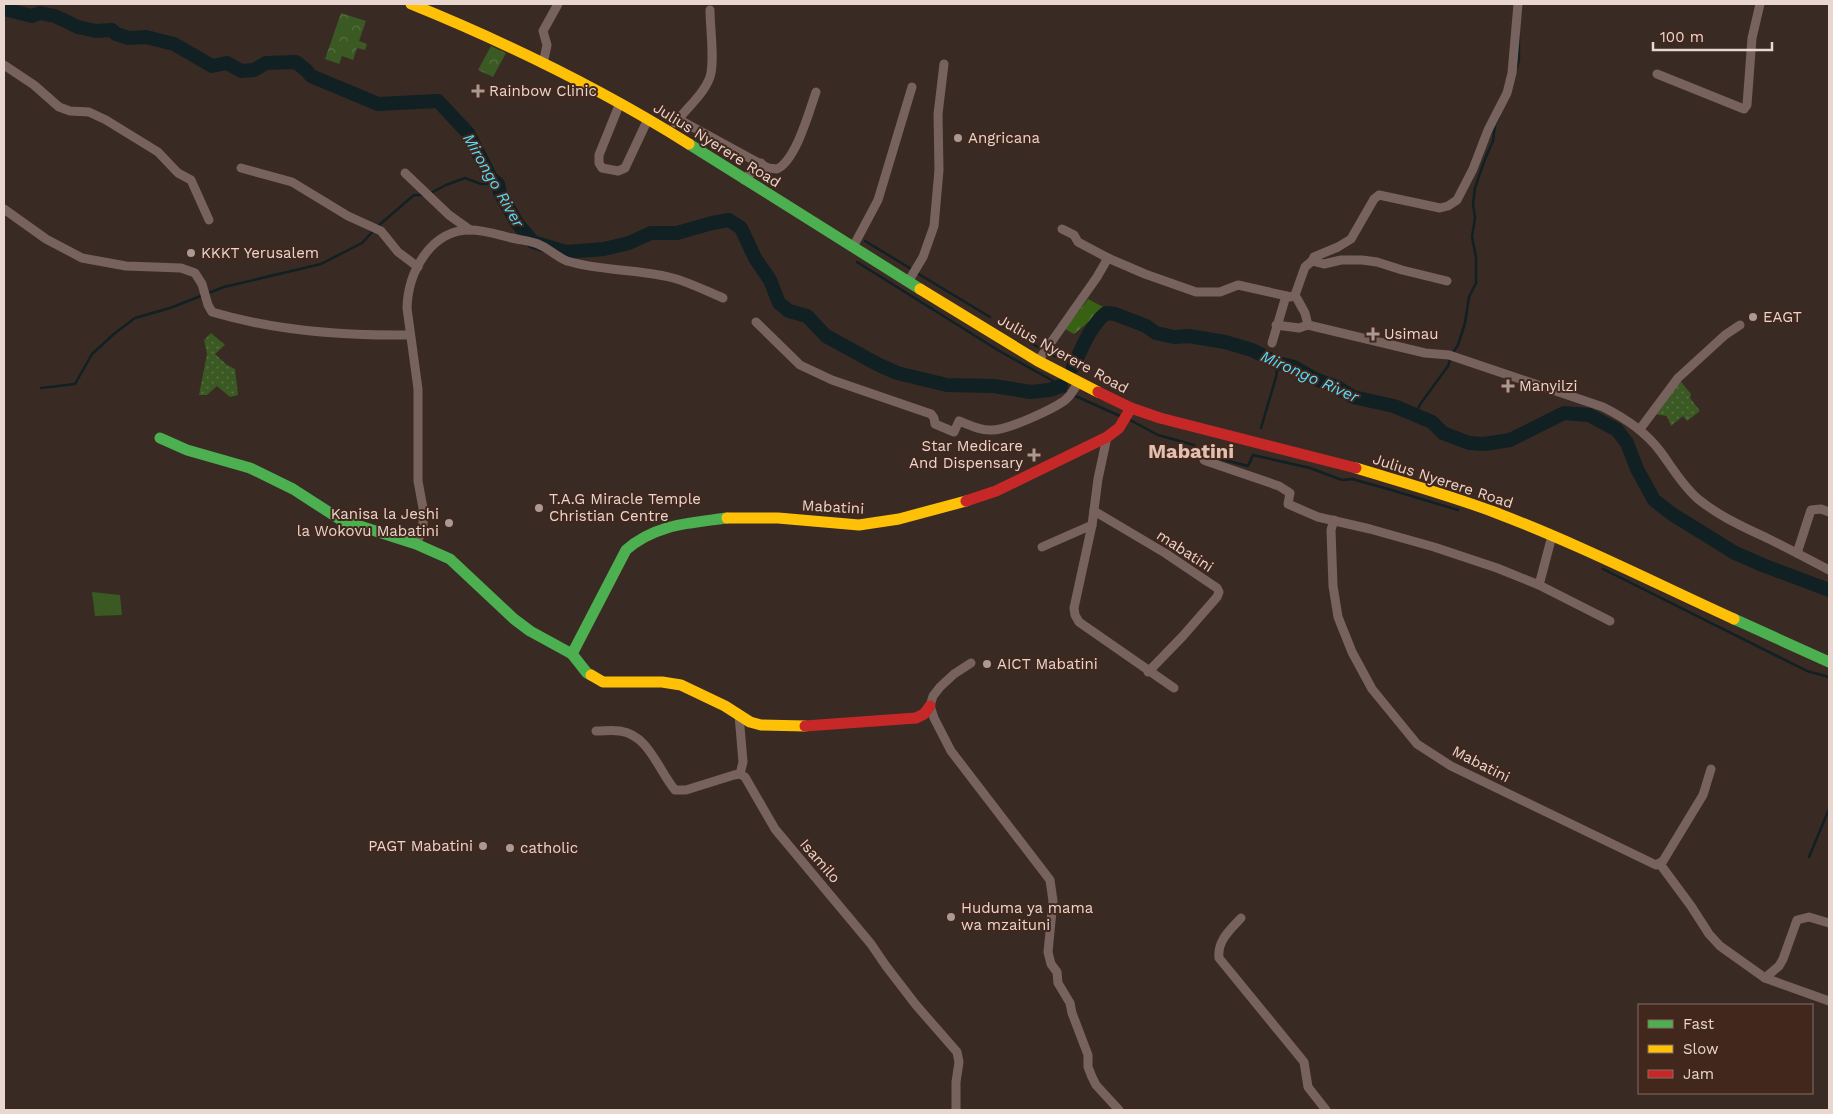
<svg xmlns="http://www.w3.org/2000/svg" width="1833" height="1114" viewBox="0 0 1833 1114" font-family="'Work Sans',sans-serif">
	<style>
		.grass { fill: #3b5923 }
		.forest { fill: url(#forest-firs) }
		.park { fill: url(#park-crowns) }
		.garden { fill: url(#garden-dots) }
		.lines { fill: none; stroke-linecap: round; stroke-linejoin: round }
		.stream { stroke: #112023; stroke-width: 2.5 }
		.river { stroke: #112023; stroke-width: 14 }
		.street { stroke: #77625e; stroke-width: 9 }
		.fast { stroke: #4caf50; stroke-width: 11 }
		.slow { stroke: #ffc107; stroke-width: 11 }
		.jam { stroke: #c62828; stroke-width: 11 }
		.poi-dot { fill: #ab9a93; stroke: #42271c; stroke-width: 2 }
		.labels { text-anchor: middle; stroke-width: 4; stroke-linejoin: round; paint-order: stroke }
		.poi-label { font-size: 15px; fill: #e8d6cf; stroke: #42271c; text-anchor: start }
		.street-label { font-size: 15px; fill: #e8d6cf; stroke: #42271c }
		.water-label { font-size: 16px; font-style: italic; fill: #51dcfe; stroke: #42271c }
		.district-label { font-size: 20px; font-weight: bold; fill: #e2bfb0; stroke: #42271c }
	</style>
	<defs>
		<pattern id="forest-firs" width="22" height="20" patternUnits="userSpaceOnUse" patternTransform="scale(1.25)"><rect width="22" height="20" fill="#396114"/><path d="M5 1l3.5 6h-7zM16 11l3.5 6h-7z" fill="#567735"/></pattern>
		<pattern id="park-crowns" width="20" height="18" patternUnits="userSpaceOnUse" patternTransform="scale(1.25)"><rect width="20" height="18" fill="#3b5923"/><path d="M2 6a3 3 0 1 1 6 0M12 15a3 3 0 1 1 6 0" fill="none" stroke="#577042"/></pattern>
		<pattern id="garden-dots" width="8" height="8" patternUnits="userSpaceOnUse" patternTransform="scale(1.25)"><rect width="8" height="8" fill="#3b5923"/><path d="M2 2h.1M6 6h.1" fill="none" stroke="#577042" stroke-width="1.8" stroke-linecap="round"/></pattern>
	</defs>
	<rect width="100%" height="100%" fill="#3a2a24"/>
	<!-- grass -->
	<polygon class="grass" points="92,592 120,595 122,615 95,616"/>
	<!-- forest -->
	<polygon class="forest" points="1088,299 1105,308 1074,334 1065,329"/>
	<!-- park -->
	<g class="park">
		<polygon points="341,13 366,21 359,41 367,44 365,50 357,48 353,60 342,56 339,64 325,59"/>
		<polygon points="491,46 506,53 493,77 478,70"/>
	</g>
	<!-- garden -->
	<g class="garden">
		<polygon points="211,333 225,345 215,354 227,365 235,369 238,395 230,397 217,386 207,395 199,395 207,354 204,340"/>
		<polygon points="1681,382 1691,394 1690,398 1700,411 1687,421 1683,416 1671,426 1667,416 1654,414"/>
	</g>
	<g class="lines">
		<!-- stream -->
		<g class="stream">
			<polyline points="1517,67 1519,60 1519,35"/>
			<polyline points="429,194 446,185 465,178 481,184 498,184"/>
			<polyline points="378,226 414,195 423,195"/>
			<polyline points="865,241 913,270"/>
			<polyline points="857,262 1001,352 1048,378 1053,381 1055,388"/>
			<polyline points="917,273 990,317"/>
			<polyline points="998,322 1004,327"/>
			<polyline points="1032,344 1040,348"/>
			<polyline points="1454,351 1458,345 1465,323 1469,297 1476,283 1476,257 1472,237 1475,218 1473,204 1475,188 1485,159 1493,141 1495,125 1499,117"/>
			<polyline points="1047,353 1065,360 1077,359"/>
			<polyline points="41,388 75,384 92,354 115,333 135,318 170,308 224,287 321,264 362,243 374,230"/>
			<polyline points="1059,388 1068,393"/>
			<polyline points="1073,395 1120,416"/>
			<polyline points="1414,416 1421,403 1448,366 1450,360"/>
			<polyline points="1130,420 1158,435 1194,445 1198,451"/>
			<polyline points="1261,428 1276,377 1278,363"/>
			<polyline points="1205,455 1248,466 1253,455"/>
			<polyline points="1253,455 1310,468 1342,480 1352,479 1388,489 1458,510"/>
			<polyline points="1603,569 1807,671 1829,677"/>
			<polyline points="1809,857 1829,809"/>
		</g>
		<!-- river -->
		<g class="river">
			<polyline points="4,9 32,16 40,13 55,16 78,27 96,31 112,30 116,34 129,38 146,37 174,44 212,66 227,63 241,71 254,70 266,63 296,62 307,71 311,76 378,104 438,101 468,133 491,178 498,184 500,193 517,223 533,242 566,252 604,249 629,243 651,233 677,233 712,223 729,220 741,228 755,258 770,280 779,303 789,311 807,316 826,336 877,364 897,373 947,385 994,386 1031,392 1049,390 1061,386"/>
			<path d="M 1073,367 C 1082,348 1090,326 1106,313 L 1115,314 L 1146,326 L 1156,333 L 1174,337 L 1189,336 L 1225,342 L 1252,350 L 1278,363 L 1294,367 L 1315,379 L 1337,387 L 1353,397 L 1394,406 L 1432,422 L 1443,433 L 1469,443 L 1484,444 L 1510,440 L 1564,413 L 1589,415 L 1617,430 L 1627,443 L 1637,469 L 1654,500 L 1672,514 L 1735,553 L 1765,566 L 1829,590"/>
		</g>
		<!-- street -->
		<g class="street">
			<polyline points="543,64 547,45 543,31 558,4"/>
			<polyline points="4,65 34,85 59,107 70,111 89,112 106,120 158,152 178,173 191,180 209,220"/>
			<polyline points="1657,74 1744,109 1747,105 1752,38 1760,4"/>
			<polyline points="620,103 599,155 599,163 602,168 618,171 625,168 648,119"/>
			<path d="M 678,119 L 768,168 L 777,169 C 796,160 809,112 816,92"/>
			<path d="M 675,123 C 686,109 704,94 710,77 C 715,61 710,28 710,10"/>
			<polyline points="241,168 292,182 348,216 381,231 398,252 418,267"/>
			<polyline points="405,173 449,215 470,230"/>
			<polyline points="744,180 761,163"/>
			<path d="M 4,209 L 46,239 L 82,258 L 126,266 L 181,268 L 195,273 L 202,284 L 208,305 L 212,312 C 276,331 345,336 410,335"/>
			<polyline points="1062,229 1074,235 1078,242 1108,258 1145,274 1196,292 1220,292 1238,285 1291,297 1295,295 1305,267 1312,261 1324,264 1341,260 1362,260 1377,262 1402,270 1447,281"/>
			<polyline points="853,247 878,200 912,87"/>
			<polyline points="1312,261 1314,257 1338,247 1351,239 1374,199 1379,195 1440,208 1448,206 1457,200 1473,169 1488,130 1507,93 1512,73 1518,4"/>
			<polyline points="908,282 923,257 934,226 939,170 938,114 944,64"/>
			<path d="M 1295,295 L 1305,313 L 1308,325 L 1425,353 L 1449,355 L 1603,407 C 1625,418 1645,431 1660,451 C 1672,467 1682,485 1698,499 C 1720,517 1746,528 1771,540 C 1791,550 1810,560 1829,570"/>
			<path d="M 756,322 L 800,365 L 832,380 L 931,414 L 934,418 L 935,424 L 954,432 L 959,421 C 969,425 981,431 992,430 C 1008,430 1051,410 1064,401 C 1071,396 1074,389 1078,383"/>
			<polyline points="1276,325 1299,328 1308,325"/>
			<polyline points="1272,343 1286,296"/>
			<polyline points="1038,361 1097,277 1108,258"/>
			<polyline points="1640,429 1678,378 1725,335 1740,325"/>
			<polyline points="1107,437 1098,479 1092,525 1074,608 1075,615 1079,622 1174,688"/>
			<polyline points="1193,452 1203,456 1204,460 1209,462 1279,486 1290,493 1288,504 1318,517 1370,529 1434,547 1497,568 1539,585 1610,621"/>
			<polyline points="1094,511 1165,553 1217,588 1219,592 1217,597 1182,637 1148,672"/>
			<polyline points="1334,520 1331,530 1333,586 1338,617 1352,652 1372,689 1417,744 1451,766 1656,865 1663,861 1703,795 1711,769"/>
			<path d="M 416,544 L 423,529 L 423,508 L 418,481 L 418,389 L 407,308 C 408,273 430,230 470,230 C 484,230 499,235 512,238 C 520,240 530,241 538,244 C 548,248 557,257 567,261 C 600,271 636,269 669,277 C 687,281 706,291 723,298"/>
			<polyline points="1042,547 1092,525"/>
			<polyline points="1797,553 1811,510 1821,509 1829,512"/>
			<polyline points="1539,585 1552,536"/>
			<polyline points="971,663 954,674 940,687 933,696 930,706 934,718 951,751 1050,880 1053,901 1048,952 1051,964 1057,972 1058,983 1070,1003 1072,1013 1088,1055 1088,1067 1092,1077 1096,1085 1119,1110"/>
			<polyline points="739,715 743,762 740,774"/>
			<path d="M 596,731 C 604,731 612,730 620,731 C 649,735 658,770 675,790 L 686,790 L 734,775 L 740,774 L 745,777 L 775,829 L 871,944 L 886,966 L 916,1005 L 957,1052 L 959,1062 L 956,1082 L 956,1110"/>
			<polyline points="1660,864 1691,906 1709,934 1720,946 1765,978 1829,1001"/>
			<path d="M 1241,918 C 1230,930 1217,941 1219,958 L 1304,1062 L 1308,1087 L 1326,1110"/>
			<polyline points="1765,978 1779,966 1783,959 1797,920 1809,917 1829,923"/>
		</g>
		<!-- fast -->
		<g class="fast">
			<polyline points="689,144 920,289"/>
			<polyline points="160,438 187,450 250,468 293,489 341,520 416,544 450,559 514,619 530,631 572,654 587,673 591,675"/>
			<polyline points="1734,619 1829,662"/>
			<path d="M 572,654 L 626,550 C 655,524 691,523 727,518"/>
		</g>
		<!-- slow -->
		<g class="slow">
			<path d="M 411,4 C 507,43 601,89 689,144"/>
			<polyline points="920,289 1038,361 1098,392"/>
			<path d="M 1356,468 C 1402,482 1449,495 1494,512 C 1576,543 1655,583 1734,619"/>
			<polyline points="727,518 778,518 859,525 899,519 966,501"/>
			<polyline points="591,675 603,682 662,682 681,685 725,706 750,722 761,725 805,726"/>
		</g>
		<!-- jam -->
		<g class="jam">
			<polyline points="1098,392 1131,408 1160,418 1356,468"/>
			<polyline points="966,501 996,491 1107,437 1119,428 1131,408"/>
			<polyline points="805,726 916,718 924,714 930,706"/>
		</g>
	</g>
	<!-- markers -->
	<g class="poi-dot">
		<path d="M475.5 83.5h5v5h5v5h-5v5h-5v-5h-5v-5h5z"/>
		<circle cx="958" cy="138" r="5"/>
		<circle cx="191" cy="253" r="5"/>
		<circle cx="1753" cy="317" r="5"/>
		<path d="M1370.5 326.5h5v5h5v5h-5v5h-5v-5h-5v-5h5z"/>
		<path d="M1505.5 378.5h5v5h5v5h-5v5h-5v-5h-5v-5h5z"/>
		<path d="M1031.5 447.5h5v5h5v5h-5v5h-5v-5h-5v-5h5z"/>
		<circle cx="539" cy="508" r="5"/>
		<circle cx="449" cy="523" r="5"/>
		<circle cx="987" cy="664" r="5"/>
		<circle cx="483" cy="846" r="5"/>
		<circle cx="510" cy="848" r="5"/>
		<circle cx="951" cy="917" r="5"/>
	</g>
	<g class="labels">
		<!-- poi labels -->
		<g class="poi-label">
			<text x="489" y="96">Rainbow Clinic</text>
			<text x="968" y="143">Angricana</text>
			<text x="201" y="258">KKKT Yerusalem</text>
			<text x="1763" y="322">EAGT</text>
			<text x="1384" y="339">Usimau</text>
			<text x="1519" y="391">Manyilzi</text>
			<text x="1023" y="451" text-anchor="end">Star Medicare<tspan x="1023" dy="17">And Dispensary</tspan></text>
			<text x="549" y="504">T.A.G Miracle Temple<tspan x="549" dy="17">Christian Centre</tspan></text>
			<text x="439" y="519" text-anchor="end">Kanisa la Jeshi<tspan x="439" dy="17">la Wokovu Mabatini</tspan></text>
			<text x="997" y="669">AICT Mabatini</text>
			<text x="473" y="851" text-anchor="end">PAGT Mabatini</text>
			<text x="520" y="853">catholic</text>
			<text x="961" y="913">Huduma ya mama<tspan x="961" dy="17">wa mzaituni</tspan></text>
		</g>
		<!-- street labels -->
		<g class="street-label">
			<text transform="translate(717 145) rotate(32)" y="5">Julius Nyerere Road</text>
			<text transform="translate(1063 354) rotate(29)" y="5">Julius Nyerere Road</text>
			<text transform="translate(1443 481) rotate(18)" y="5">Julius Nyerere Road</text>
			<text transform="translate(833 507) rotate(3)" y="5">Mabatini</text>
			<text transform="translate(1185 551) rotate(33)" y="5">mabatini</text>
			<text transform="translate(1481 764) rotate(27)" y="5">Mabatini</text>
			<text transform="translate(820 861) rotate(49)" y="5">Isamilo</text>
		</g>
		<!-- water labels -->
		<g class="water-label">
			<text transform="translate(494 180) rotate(60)" y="6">Mirongo River</text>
			<text transform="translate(1310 376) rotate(24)" y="6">Mirongo River</text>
		</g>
		<!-- district labels -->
		<g class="district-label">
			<text x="1191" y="458">Mabatini</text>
		</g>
	</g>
	<!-- border -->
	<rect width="1833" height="1114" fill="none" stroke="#e8d6cf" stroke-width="10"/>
	<!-- legend -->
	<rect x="1638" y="1004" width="175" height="90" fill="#42271c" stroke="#846d64"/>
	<rect x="1648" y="1020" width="25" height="8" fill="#4caf50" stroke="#846d64"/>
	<text x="1683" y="1029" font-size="15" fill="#e8d6cf">Fast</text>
	<rect x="1648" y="1045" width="25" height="8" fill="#ffc107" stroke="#846d64"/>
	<text x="1683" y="1054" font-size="15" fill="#e8d6cf">Slow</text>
	<rect x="1648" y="1070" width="25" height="8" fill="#c62828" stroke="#846d64"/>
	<text x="1683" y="1079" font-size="15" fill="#e8d6cf">Jam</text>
	<!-- scale -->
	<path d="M1653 42v8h119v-8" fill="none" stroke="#e8d6cf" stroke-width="2.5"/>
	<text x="1660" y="42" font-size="15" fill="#e8d6cf" stroke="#42271c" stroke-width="4" paint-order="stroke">100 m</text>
</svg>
